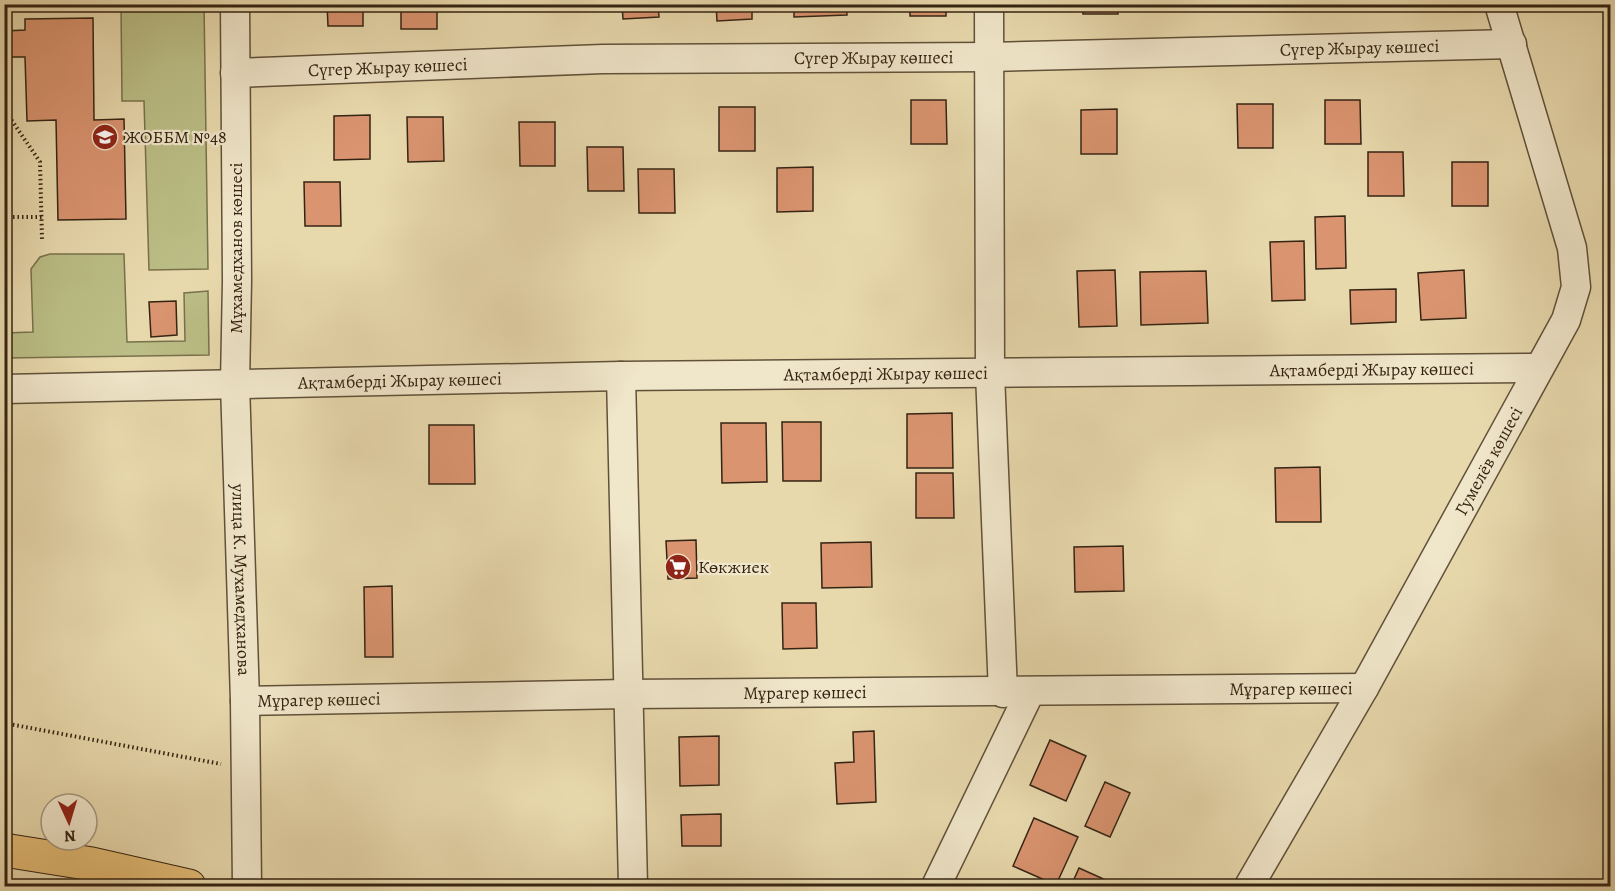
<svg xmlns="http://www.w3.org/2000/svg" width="1615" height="891" viewBox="0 0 1615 891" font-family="Alegreya,serif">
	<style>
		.green { fill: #bbbe86; stroke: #78714c; stroke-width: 1.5 }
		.building { fill: #da9470; stroke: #342413; stroke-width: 1.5 }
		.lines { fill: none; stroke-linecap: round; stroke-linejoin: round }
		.minor-casing { stroke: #61513a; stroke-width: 31 }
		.major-casing { stroke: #342413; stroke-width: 35 }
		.path { stroke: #342413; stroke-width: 4; stroke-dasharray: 1.5 3; stroke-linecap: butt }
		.minor { stroke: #f0e6ca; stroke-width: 28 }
		.major { stroke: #e4bc76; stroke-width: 33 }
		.labels { text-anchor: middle; stroke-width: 4.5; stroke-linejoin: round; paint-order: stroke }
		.street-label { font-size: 18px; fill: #342413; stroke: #f0e6ca }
		.poi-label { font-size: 18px; fill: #342413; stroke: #f0e6ca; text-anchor: start }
	</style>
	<rect width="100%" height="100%" fill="#e8d9ad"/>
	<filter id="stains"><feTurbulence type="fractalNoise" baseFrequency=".00333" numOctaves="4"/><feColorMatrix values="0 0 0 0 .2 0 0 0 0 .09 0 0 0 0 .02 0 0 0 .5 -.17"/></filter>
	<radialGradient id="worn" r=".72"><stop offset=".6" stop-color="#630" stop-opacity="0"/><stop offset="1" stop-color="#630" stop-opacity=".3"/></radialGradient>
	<!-- green -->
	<g class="green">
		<polygon points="121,5 204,5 208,269 149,270 144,101 122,101"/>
		<polygon points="50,254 124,254 127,342 185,341 184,293 208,291 209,355 5,358 5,333 33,332 31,269 40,257"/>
	</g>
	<!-- building -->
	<g class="building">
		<polygon points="327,4 363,4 363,26 328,26"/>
		<rect x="401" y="4" width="36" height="25"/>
		<polygon points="622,4 658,4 659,17 623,19"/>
		<polygon points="716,4 752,4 752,19 717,21"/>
		<polygon points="794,4 846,4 847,15 794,17"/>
		<rect x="910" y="4" width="36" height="12"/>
		<polygon points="1082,4 1118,4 1118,14 1083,14"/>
		<polygon points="93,18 94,120 124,119 126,219 58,220 56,120 27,121 25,57 4,57 4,31 25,30 25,19"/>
		<polygon points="911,100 946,100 947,144 911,144"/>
		<polygon points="1325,100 1360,100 1361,144 1325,144"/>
		<polygon points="1237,104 1273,104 1273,148 1238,148"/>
		<rect x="719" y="107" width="36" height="44"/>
		<polygon points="1117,109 1117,154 1081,154 1081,110"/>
		<polygon points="370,115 370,159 334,160 334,116"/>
		<polygon points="407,117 443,117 444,161 408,162"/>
		<polygon points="519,122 555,122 555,166 520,166"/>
		<polygon points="587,147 623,147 624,191 588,191"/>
		<polygon points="1368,152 1403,152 1404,196 1368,196"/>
		<rect x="1452" y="162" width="36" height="44"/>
		<polygon points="813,167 813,211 777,212 777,168"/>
		<polygon points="638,169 674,169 675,213 639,213"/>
		<polygon points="304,182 340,182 341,226 305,226"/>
		<polygon points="1345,216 1346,268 1316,269 1315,217"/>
		<polygon points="4,230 8,230 9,297 4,297"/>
		<polygon points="1304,241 1305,300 1272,301 1270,242"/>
		<polygon points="1115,270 1117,326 1079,327 1077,271"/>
		<polygon points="1464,270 1466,318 1421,320 1418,273"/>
		<polygon points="1206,271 1208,323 1141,325 1140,272"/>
		<polygon points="1396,289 1396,322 1351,324 1350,290"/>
		<polygon points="176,301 177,335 151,337 149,302"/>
		<polygon points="952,413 953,468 907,468 907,414"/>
		<polygon points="782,422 821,422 821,481 783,481"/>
		<polygon points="721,423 766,423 767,482 722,483"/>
		<polygon points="429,425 474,425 475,484 429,484"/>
		<polygon points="1320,467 1321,522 1276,522 1275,468"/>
		<polygon points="916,473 953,473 954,518 916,518"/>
		<polygon points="696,540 697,578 668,579 666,541"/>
		<polygon points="871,542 872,587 822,588 821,543"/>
		<polygon points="1123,546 1124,591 1075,592 1074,547"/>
		<polygon points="392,586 393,657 365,657 364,587"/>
		<polygon points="782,603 816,603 817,648 783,649"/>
		<polygon points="874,731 876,802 837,804 835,763 854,762 853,732"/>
		<polygon points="719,736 719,785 680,786 679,737"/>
		<polygon points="1050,740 1086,756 1066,801 1030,785"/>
		<polygon points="1105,782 1130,793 1110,837 1085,826"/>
		<polygon points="721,814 721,846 682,846 681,815"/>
		<polygon points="1034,818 1078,837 1056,885 1013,866"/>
		<polygon points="1079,868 1119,886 1071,886"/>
	</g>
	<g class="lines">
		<!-- minor casing -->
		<g class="minor-casing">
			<g id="minor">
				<path id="s1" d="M 235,4 L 237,281 L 235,383 L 245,701 L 247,886"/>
				<polyline points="989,4 990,373 1003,693"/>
				<path id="s2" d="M 235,73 L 603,59 L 990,57 L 1512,44"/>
				<polyline points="621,376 633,886"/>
				<path id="s3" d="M 4,389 L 621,376 L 1538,368"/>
				<path id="s4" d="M 245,701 L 627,694 L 1364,688"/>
				<polyline points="936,886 1030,692"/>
				<path id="s5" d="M 1249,886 L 1364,688 L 1566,320 L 1576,287 L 1572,248 L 1499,4"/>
			</g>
		</g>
		<!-- major casing -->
		<g class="major-casing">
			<polyline id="major" points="4,850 92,864 189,886"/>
		</g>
		<!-- path -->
		<g class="path">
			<polyline points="18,4 54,8"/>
			<polyline points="4,109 40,162 42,239"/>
			<polyline points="4,217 42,217"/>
			<polyline points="4,723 221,764"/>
		</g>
		<!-- minor -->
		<use href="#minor" class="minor"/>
		<!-- major -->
		<use href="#major" class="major"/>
	</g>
	<!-- icons -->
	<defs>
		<g id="school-disc" transform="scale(1.35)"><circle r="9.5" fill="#8f2418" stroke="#f0e6ca"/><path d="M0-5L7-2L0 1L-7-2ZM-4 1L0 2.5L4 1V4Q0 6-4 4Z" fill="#fff"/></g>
		<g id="supermarket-disc" transform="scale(1.35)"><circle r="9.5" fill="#8f2418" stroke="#f0e6ca"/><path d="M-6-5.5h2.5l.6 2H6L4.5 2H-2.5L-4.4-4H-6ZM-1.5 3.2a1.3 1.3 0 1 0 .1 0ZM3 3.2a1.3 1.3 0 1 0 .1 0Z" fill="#fff"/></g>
	</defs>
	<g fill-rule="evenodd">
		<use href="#school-disc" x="105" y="137"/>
		<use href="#supermarket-disc" x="678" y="567"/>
	</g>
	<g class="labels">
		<!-- street labels -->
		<g class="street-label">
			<text dy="6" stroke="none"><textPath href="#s2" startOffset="1125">Сүгер Жырау көшесі</textPath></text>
			<text dy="6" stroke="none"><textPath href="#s2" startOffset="639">Сүгер Жырау көшесі</textPath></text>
			<text dy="6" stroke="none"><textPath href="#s2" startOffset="153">Сүгер Жырау көшесі</textPath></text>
			<text transform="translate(236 248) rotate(-90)" y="6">Мұхамедханов көшесі</text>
			<text dy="6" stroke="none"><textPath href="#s3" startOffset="1368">Ақтамберді Жырау көшесі</textPath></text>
			<text dy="6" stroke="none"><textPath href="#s3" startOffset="882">Ақтамберді Жырау көшесі</textPath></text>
			<text dy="6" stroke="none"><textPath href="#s3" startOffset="396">Ақтамберді Жырау көшесі</textPath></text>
			<text dy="6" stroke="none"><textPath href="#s5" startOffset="488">Гумелёв көшесі</textPath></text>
			<text dy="6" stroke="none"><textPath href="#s1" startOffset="576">улица К. Мухамедханова</textPath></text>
			<text dy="6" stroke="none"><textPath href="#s4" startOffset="1046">Мұрагер көшесі</textPath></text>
			<text dy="6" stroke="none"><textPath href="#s4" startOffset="560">Мұрагер көшесі</textPath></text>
			<text dy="6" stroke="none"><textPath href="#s4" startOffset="74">Мұрагер көшесі</textPath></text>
		</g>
		<!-- poi labels -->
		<g class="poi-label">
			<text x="124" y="143">ЖОББМ №48</text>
			<text x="698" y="573">Көкжиек</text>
		</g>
	</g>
	<!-- margin -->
	<rect width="1615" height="891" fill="none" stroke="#e8d9ad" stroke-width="24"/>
	<rect x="6" y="6" width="1603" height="879" fill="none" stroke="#342413" stroke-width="3"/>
	<rect x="12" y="12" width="1591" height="867" fill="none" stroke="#342413" stroke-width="1.5"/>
	<!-- north arrow -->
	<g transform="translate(69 822) rotate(176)"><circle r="28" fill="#f0e6ca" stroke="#a59881" stroke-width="1.5"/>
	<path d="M0-4.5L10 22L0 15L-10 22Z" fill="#8f2418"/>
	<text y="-9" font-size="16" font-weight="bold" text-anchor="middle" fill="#342413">N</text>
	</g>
	<rect width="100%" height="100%" filter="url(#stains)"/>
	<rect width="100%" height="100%" fill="url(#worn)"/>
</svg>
